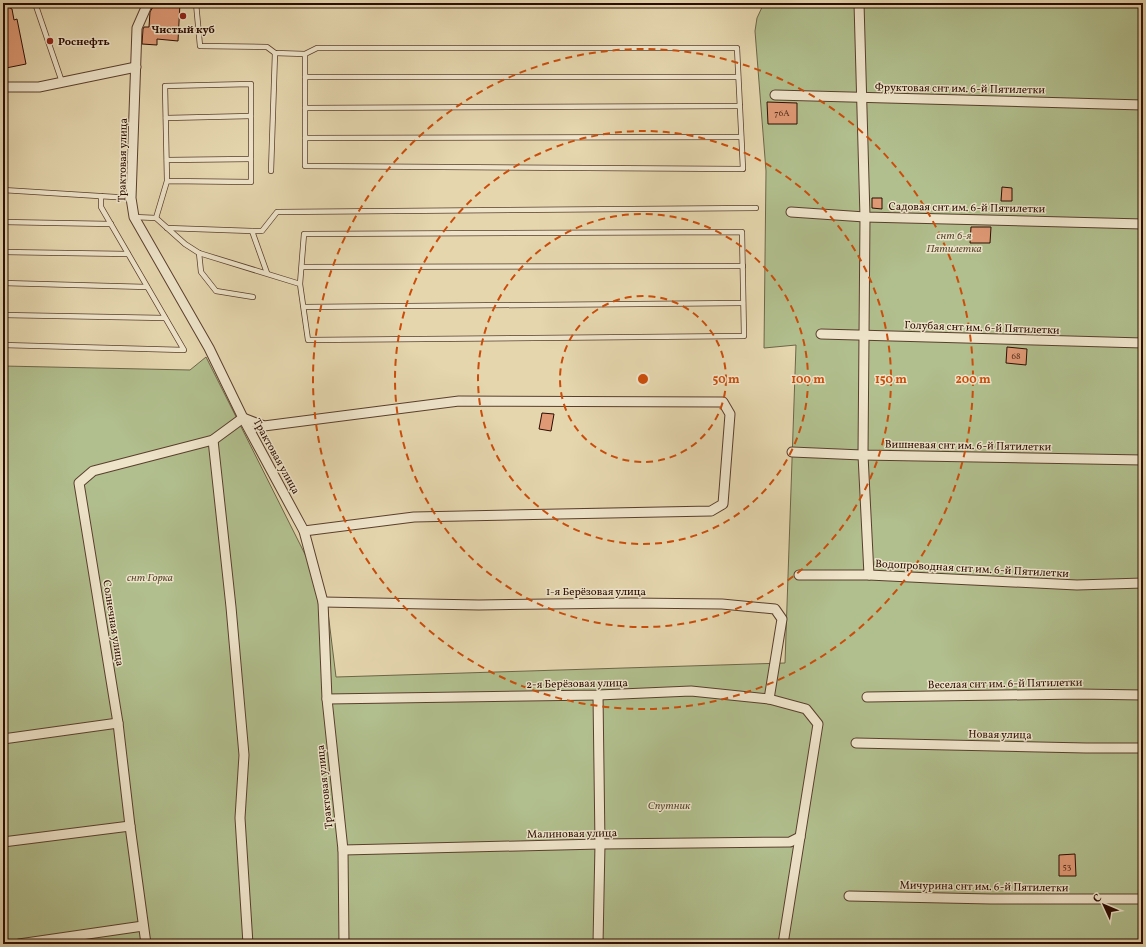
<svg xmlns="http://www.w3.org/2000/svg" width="1146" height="947" viewBox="0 0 1146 947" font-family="Vollkorn,serif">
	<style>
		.green { fill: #b1be8d; stroke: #6e6548 }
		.building { fill: #df9975; stroke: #2b0c02 }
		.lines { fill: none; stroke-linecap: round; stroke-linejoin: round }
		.service-casing { stroke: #5a3e2d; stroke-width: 6 }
		.minor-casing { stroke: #5a3e2d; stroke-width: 11 }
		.service { stroke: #eee4ca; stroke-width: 4.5 }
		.minor { stroke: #eee4ca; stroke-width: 9 }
		.ring { fill: none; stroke: #cc4d0a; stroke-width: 2; stroke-dasharray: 7 5 }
		.poi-dot { fill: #8f2418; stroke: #eee4ca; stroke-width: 1.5 }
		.labels { text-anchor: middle; stroke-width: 3; stroke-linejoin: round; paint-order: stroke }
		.number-label { font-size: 9px; fill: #582f1f }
		.poi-label { font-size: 11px; font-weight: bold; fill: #2b0c02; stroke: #eee4ca }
		.street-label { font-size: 11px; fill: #2b0c02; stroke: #eee4ca }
		.park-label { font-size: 11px; font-style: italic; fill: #5a4a33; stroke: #eee4ca }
		.centre { fill: #cc4d0a; stroke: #eee4ca; stroke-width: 2 }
		.ring-label { font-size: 12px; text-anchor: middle; font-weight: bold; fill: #cc4d0a; stroke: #eee4ca; stroke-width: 3; stroke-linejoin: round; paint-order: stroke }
	</style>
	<rect width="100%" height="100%" fill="#e5d6ae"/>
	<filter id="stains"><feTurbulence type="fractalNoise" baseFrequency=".005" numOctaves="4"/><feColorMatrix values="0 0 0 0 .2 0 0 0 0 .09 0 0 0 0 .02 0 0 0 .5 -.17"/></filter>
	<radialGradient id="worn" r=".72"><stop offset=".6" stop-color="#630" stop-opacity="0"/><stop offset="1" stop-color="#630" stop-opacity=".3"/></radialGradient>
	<!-- green -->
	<polygon class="green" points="764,3 1143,3 1143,944 3,944 3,366 190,370 206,357 326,596 336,677 785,663 796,345 764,348 766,171 755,31 757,18"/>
	<!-- building -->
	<g class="building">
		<polygon points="3,3 8,3 8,7 12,9 14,20 17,19 26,64 6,68 3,53"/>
		<polygon points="158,3 180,3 178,41 157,39 157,45 142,44 143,29 144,27 149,27 150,12 154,5 158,5"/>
		<polygon points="767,102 797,103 797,124 768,124"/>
		<polygon points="1002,187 1012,188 1012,201 1001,201"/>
		<polygon points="872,198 882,198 882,209 872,208"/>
		<polygon points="971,227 991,227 990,243 970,243"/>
		<polygon points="1007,347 1027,349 1026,365 1006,363"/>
		<polygon points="542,413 554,414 551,431 539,429"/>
		<polygon points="1075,854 1076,876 1059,876 1059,855"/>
	</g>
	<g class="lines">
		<!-- service casing -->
		<g class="service-casing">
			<g id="service">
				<polyline points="35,3 62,82"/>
				<polyline points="196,3 200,46 267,47 275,53 305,54 317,48 737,48 743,169 305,166 305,54"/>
				<polyline points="11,5 29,3"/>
				<polyline points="305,77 738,77"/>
				<polyline points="305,108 740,106"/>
				<polyline points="166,118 251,116"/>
				<polyline points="305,138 741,137"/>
				<polyline points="167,160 251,159"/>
				<polyline points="271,171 275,53"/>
				<polyline points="3,190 131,198"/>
				<polyline points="134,217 156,218 185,244 199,253 300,284 308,340 744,336 742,232 304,234 300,284"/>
				<polyline points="156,218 167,181 165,86 251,84 251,182 167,181"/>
				<polyline points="3,222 111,224"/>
				<polyline points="167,228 252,231 262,231 277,212 756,208"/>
				<polyline points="252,231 267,273"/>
				<polyline points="3,252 128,254"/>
				<polyline points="199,253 201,272 216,291 253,297"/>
				<polyline points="302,267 743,266"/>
				<polyline points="3,283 147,287"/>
				<polyline points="304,307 743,303"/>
				<polyline points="3,315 165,318"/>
				<polyline points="3,345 184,350 101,207 101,196"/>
			</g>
		</g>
		<!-- minor casing -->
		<g class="minor-casing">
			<g id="minor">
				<polyline points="148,3 137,28 131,198 134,217 209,348 243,418 304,531 323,602 327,699 343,850 344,944"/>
				<polyline points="859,3 865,217 863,455 869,575"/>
				<polyline points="3,87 39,87 136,67"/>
				<polyline points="775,95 1143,105"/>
				<polyline points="791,212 865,217 1143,224"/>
				<polyline points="821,334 1143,343"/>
				<polyline points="243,418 264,426 459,401 723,402 730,414 723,504 711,511 414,517 304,531"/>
				<polyline points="213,440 231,607 244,755 240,818 248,944"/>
				<polyline points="792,452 862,455 1143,460"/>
				<polyline points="799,575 869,575 1077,585 1143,583"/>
				<polyline points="323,602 479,605 631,603 722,604 775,609 782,619 769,699"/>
				<polyline points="867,697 1079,694 1143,695"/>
				<polyline points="327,699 598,695 691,691 769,699 806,709 818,724 783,944"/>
				<polyline points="3,739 118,723"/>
				<polyline points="856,743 1086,748 1143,748"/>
				<polyline points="3,842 130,826"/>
				<polyline points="343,850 600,844 790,842 800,837"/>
				<polyline points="849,896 991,899 1143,899"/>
				<polyline points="19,944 143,926"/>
				<polyline points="146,944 130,826 118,723 79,483 93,471 213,440 243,418"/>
				<polyline points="598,944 600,844 598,695"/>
			</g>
		</g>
		<!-- service -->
		<use href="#service" class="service"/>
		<!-- minor -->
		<use href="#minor" class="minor"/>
	</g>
	<!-- distance rings -->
	<g class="ring">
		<circle cx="643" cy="379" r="83"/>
		<circle cx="643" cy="379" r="165"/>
		<circle cx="643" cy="379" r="248"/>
		<circle cx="643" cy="379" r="330"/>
	</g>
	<!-- markers -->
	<g class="poi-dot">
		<circle cx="183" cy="16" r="4"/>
		<circle cx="50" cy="41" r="4"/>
	</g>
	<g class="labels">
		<!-- number labels -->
		<g class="number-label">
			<text x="782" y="116">76А</text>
			<text x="1016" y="359">68</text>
			<text x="1067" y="869">53</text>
		</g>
		<!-- poi labels -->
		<g class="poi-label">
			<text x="183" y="33">Чистый куб</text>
			<text x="58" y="45" text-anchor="start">Роснефть</text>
		</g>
		<!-- street labels -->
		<g class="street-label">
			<text transform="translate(960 88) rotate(1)" y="4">Фруктовая снт им. 6-й Пятилетки</text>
			<text transform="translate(122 160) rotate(-89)" y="4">Трактовая улица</text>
			<text transform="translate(967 207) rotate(1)" y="4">Садовая снт им. 6-й Пятилетки</text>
			<text transform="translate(982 327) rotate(2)" y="4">Голубая снт им. 6-й Пятилетки</text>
			<text transform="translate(968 445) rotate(1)" y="4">Вишневая снт им. 6-й Пятилетки</text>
			<text transform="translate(277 456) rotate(61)" y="4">Трактовая улица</text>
			<text transform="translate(972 568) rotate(3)" y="4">Водопроводная снт им. 6-й Пятилетки</text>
			<text x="596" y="595">1-я Берёзовая улица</text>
			<text transform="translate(114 623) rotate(81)" y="4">Солнечная улица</text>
			<text transform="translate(577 683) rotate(-1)" y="4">2-я Берёзовая улица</text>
			<text transform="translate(1005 683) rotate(-1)" y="4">Веселая снт им. 6-й Пятилетки</text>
			<text transform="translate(1000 734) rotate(1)" y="4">Новая улица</text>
			<text transform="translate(324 787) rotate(-96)" y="4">Трактовая улица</text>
			<text transform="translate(572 833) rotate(-1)" y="4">Малиновая улица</text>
			<text transform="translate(984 886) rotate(1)" y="4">Мичурина снт им. 6-й Пятилетки</text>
		</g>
		<!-- park labels -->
		<g class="park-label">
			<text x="954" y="239">снт 6-я<tspan x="954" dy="13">Пятилетка</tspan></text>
			<text x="150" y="581">снт Горка</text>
			<text x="669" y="809">Спутник</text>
		</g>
	</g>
	<circle cx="643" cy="379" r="6" class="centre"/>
	<g class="ring-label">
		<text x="726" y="383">50 m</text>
		<text x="808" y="383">100 m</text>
		<text x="891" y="383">150 m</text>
		<text x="973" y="383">200 m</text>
	</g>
	<!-- margin -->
	<rect width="1146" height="947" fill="none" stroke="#e5d6ae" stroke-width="16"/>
	<rect x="4" y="4" width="1138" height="939" fill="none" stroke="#2b0c02" stroke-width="2"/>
	<rect x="8" y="8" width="1130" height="931" fill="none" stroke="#2b0c02"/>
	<!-- north arrow -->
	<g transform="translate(1104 905) rotate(314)" stroke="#eee4ca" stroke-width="3" paint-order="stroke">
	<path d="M0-3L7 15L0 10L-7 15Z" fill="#2b0c02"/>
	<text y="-6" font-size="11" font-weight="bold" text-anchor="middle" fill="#2b0c02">С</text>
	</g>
	<rect width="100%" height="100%" filter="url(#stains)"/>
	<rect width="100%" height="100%" fill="url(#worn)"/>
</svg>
